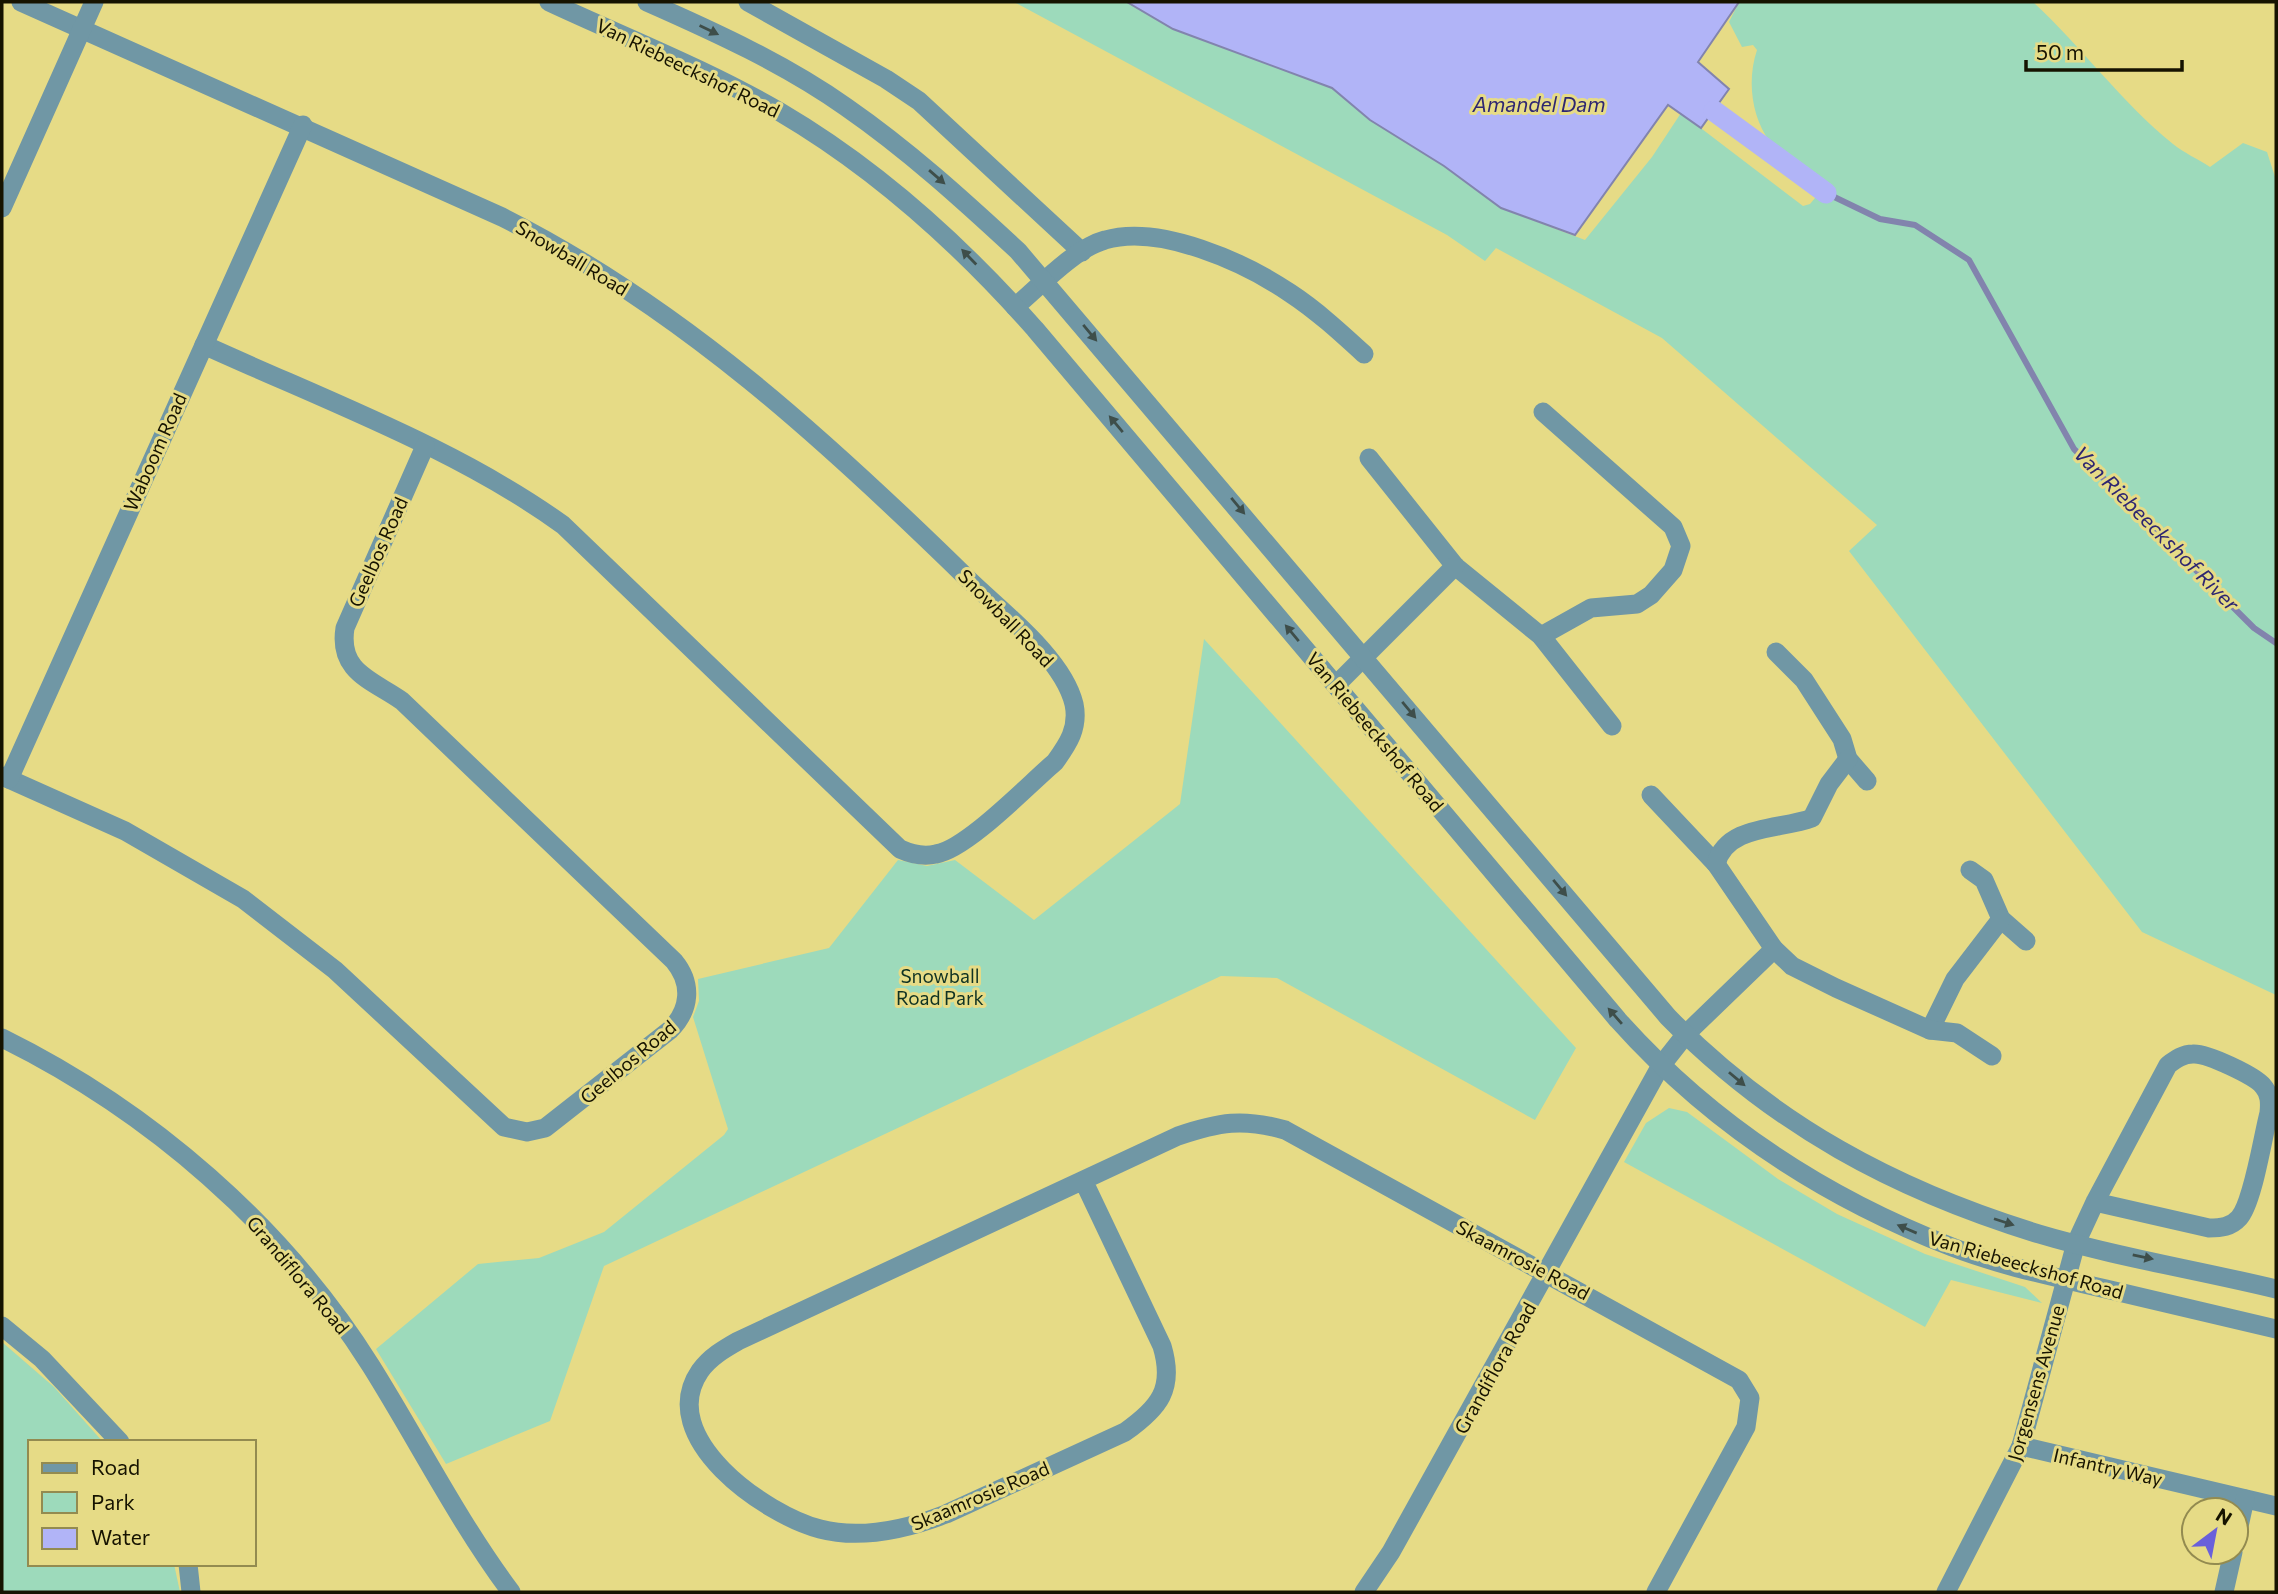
<svg xmlns="http://www.w3.org/2000/svg" width="2278" height="1594" viewBox="0 0 2278 1594" font-family="Commissioner,sans-serif">
	<style>
		.green { fill: #9ddabb }
		.water { fill: #b1b4f7; stroke: #8284ad; stroke-width: 2 }
		.lines { fill: none; stroke-linecap: round; stroke-linejoin: round }
		.stream { stroke: #8284ad; stroke-width: 6 }
		.canal { stroke: #b1b4f7; stroke-width: 21 }
		.minor { stroke: #7097a5; stroke-width: 19 }
		.tertiary { stroke: #7097a5; stroke-width: 19 }
		.oneway { fill: #3e4e4a }
		.labels { text-anchor: middle; stroke-width: 6; stroke-linejoin: round; paint-order: stroke }
		.street-label { font-size: 19px; fill: #161300; stroke: #e6db86 }
		.park-label { font-size: 19px; fill: #0f3223; stroke: #e6db86 }
		.water-label { font-size: 21px; font-style: italic; fill: #2e2671; stroke: #e6db86 }
	</style>
	<rect width="100%" height="100%" fill="#e6db86"/>
	<!-- green -->
	<g class="green">
		<path d="M 1014,2 L 1127,2 L 1173,29 L 1332,88 L 1370,120 L 1444,166 L 1501,208 L 1585,240 L 1652,157 L 1681,113 L 1803,206 L 1810,204 L 1820,192 L 1813,188 L 1814,180 L 1809,174 C 1797,164 1780,154 1770,142 C 1751,116 1747,80 1757,50 L 1753,45 L 1742,47 L 1729,22 L 1739,2 L 2033,2 C 2082,47 2121,102 2173,144 C 2184,153 2198,159 2210,167 L 2243,143 L 2267,152 L 2276,180 L 2276,995 L 2142,932 L 1849,551 L 1877,525 L 1662,338 L 1496,248 L 1485,261 L 1447,235 Z"/>
		<polygon points="1204,639 1576,1048 1535,1120 1277,978 1221,976 604,1266 550,1421 446,1464 376,1349 478,1264 539,1258 604,1232 724,1135 728,1129 693,1017 699,1001 698,979 829,948 898,860 927,866 955,860 1034,920 1180,804"/>
		<polygon points="1669,1108 1687,1112 1778,1179 1837,1214 1925,1254 2025,1287 2042,1303 1951,1280 1925,1327 1624,1162 1646,1123"/>
		<polygon points="2,1342 54,1387 103,1442 30,1442 30,1564 174,1564 180,1592 2,1592"/>
	</g>
	<!-- water -->
	<polygon class="water" points="1127,2 1739,2 1698,62 1729,89 1701,128 1668,105 1575,235 1501,208 1444,166 1370,120 1332,88 1173,29"/>
	<g class="lines">
		<!-- stream -->
		<polyline class="stream" points="1826,193 1880,219 1915,225 1969,260 2074,449 2254,628 2276,643"/>
		<!-- canal -->
		<polyline class="canal" points="1714,111 1826,193"/>
		<!-- minor -->
		<g class="minor">
			<path d="M 21,2 L 502,217 C 681,307 827,441 969,580 C 1002,612 1063,658 1074,704 C 1079,728 1068,744 1055,762 C 1029,784 967,849 936,854 C 923,857 911,854 900,849 L 563,525 C 458,449 322,399 204,345"/>
			<polyline points="748,2 886,79 919,101 1082,252"/>
			<polyline points="2,208 94,2"/>
			<path d="M 1015,307 C 1039,287 1075,248 1105,240 C 1160,224 1244,262 1290,293 C 1316,310 1340,332 1364,354"/>
			<polyline points="1369,458 1455,566 1541,636 1612,726"/>
			<polyline points="1541,636 1591,608 1637,604 1651,595 1673,570 1681,546 1673,527 1543,412"/>
			<polyline points="1776,652 1804,680 1842,739 1848,759 1867,781"/>
			<polyline points="1336,685 1455,566"/>
			<path d="M 2,776 L 125,831 L 243,899 L 335,970 L 504,1127 L 527,1132 L 545,1128 L 670,1030 C 690,1010 693,984 674,961 L 402,701 C 372,680 338,672 345,628 L 425,446"/>
			<polyline points="9,779 303,125"/>
			<polyline points="1651,795 1716,864 1774,949"/>
			<path d="M 1716,864 C 1727,824 1781,830 1812,818 L 1829,784 L 1848,759"/>
			<polyline points="1970,870 1984,880 2001,919 2026,941"/>
			<polyline points="1930,1030 1955,979 2001,919"/>
			<path d="M 2,1038 C 150,1111 283,1226 371,1366 C 418,1441 458,1521 511,1592"/>
			<path d="M 1084,1182 L 1162,1346 C 1175,1389 1159,1408 1125,1432 L 946,1514 C 907,1529 862,1540 820,1529 C 766,1515 654,1438 700,1371 C 710,1357 724,1349 738,1341 L 1178,1136 C 1219,1122 1243,1118 1285,1130 L 1739,1380 L 1750,1398 L 1746,1427 L 1656,1592"/>
			<polyline points="2,1326 42,1359 120,1442"/>
			<polyline points="2021,1446 2276,1506"/>
			<polyline points="2236,1540 2245,1499"/>
			<polyline points="188,1564 191,1592"/>
			<polyline points="1364,1592 1391,1552 1660,1067 1686,1034 1774,949 1792,966 1836,988 1930,1030 1957,1033 1992,1056"/>
			<path d="M 1946,1592 L 2021,1446 L 2076,1243 L 2095,1202 L 2168,1065 C 2176,1059 2183,1054 2193,1054 C 2207,1053 2255,1076 2263,1086 C 2270,1094 2270,1103 2269,1113 C 2263,1135 2253,1203 2239,1218 C 2231,1227 2221,1228 2209,1228 L 2095,1202"/>
			<polyline points="2224,1592 2233,1552"/>
		</g>
		<!-- tertiary -->
		<g class="tertiary">
			<path d="M 549,2 C 626,38 706,69 780,112 C 877,169 960,244 1035,329 L 1618,1020 C 1711,1124 1823,1197 1952,1247 C 2001,1266 2055,1277 2106,1289 C 2163,1302 2219,1316 2276,1329"/>
			<path d="M 647,2 C 715,32 785,64 846,107 C 908,150 963,200 1018,251 L 1668,1017 C 1774,1125 1895,1190 2039,1234 C 2116,1257 2198,1270 2276,1289"/>
		</g>
	</g>
	<!-- one-way arrows -->
	<defs><path id="oneway-solid" d="M-6-.8H1V-3.2L6.5 0L1 3.2V.8H-6Z" transform="scale(1.75)"/></defs>
	<g class="oneway">
		<use href="#oneway-solid" transform="translate(709 30) rotate(26)"/>
		<use href="#oneway-solid" transform="translate(937 177) rotate(41)"/>
		<use href="#oneway-solid" transform="translate(969 257) rotate(-134)"/>
		<use href="#oneway-solid" transform="translate(1090 333) rotate(50)"/>
		<use href="#oneway-solid" transform="translate(1116 424) rotate(-130)"/>
		<use href="#oneway-solid" transform="translate(1238 506) rotate(50)"/>
		<use href="#oneway-solid" transform="translate(1292 633) rotate(-130)"/>
		<use href="#oneway-solid" transform="translate(1409 710) rotate(50)"/>
		<use href="#oneway-solid" transform="translate(1560 888) rotate(50)"/>
		<use href="#oneway-solid" transform="translate(1615 1016) rotate(-131)"/>
		<use href="#oneway-solid" transform="translate(1737 1079) rotate(40)"/>
		<use href="#oneway-solid" transform="translate(2004 1222) rotate(18)"/>
		<use href="#oneway-solid" transform="translate(1907 1229) rotate(-157)"/>
		<use href="#oneway-solid" transform="translate(2143 1257) rotate(12)"/>
	</g>
	<g class="labels">
		<!-- street labels -->
		<g class="street-label">
			<text transform="translate(688 68) rotate(26)" y="7">Van Riebeeckshof Road</text>
			<text transform="translate(572 258) rotate(31)" y="7">Snowball Road</text>
			<text transform="translate(155 452) rotate(-66)" y="7">Waboom Road</text>
			<text transform="translate(378 552) rotate(-66)" y="7">Geelbos Road</text>
			<text transform="translate(1006 618) rotate(46)" y="7">Snowball Road</text>
			<text transform="translate(1375 732) rotate(50)" y="7">Van Riebeeckshof Road</text>
			<text transform="translate(628 1062) rotate(-40)" y="7">Geelbos Road</text>
			<text transform="translate(1523 1260) rotate(28)" y="7">Skaamrosie Road</text>
			<text transform="translate(2026 1265) rotate(16)" y="7">Van Riebeeckshof Road</text>
			<text transform="translate(298 1275) rotate(50)" y="7">Grandiflora Road</text>
			<text transform="translate(1495 1368) rotate(-61)" y="7">Grandiflora Road</text>
			<text transform="translate(2036 1383) rotate(-74)" y="7">Jorgensens Avenue</text>
			<text transform="translate(2108 1467) rotate(13)" y="7">Infantry Way</text>
			<text transform="translate(980 1496) rotate(-23)" y="7">Skaamrosie Road</text>
		</g>
		<!-- park labels -->
		<g class="park-label">
			<text x="940" y="983">Snowball<tspan x="940" dy="22">Road Park</tspan></text>
		</g>
		<!-- water labels -->
		<g class="water-label">
			<text x="1539" y="112">Amandel Dam</text>
			<text transform="translate(2156 529) rotate(45)" y="7">Van Riebeeckshof River</text>
		</g>
	</g>
	<!-- border -->
	<rect width="2278" height="1594" fill="none" stroke="#161300" stroke-width="7"/>
	<!-- legend -->
	<rect x="28" y="1440" width="228" height="126" fill="#e6db86" stroke="#938b50" stroke-width="2"/>
	<rect x="42" y="1463" width="35" height="10" fill="#7097a5" stroke="#938b50" stroke-width="2"/>
	<text x="91" y="1475" font-size="21" fill="#161300">Road</text>
	<rect x="42" y="1492" width="35" height="21" fill="#9ddabb" stroke="#938b50" stroke-width="2"/>
	<text x="91" y="1510" font-size="21" fill="#161300">Park</text>
	<rect x="42" y="1528" width="35" height="21" fill="#b1b4f7" stroke="#938b50" stroke-width="2"/>
	<text x="91" y="1545" font-size="21" fill="#161300">Water</text>
	<!-- north arrow -->
	<g transform="translate(2215 1531) rotate(32)"><circle r="33" fill="#e6db86" stroke="#938b50" stroke-width="2"/>
	<path d="M0-5L12 26L0 18L-12 26Z" fill="#6960da"/>
	<text y="-10" font-size="19" font-weight="bold" text-anchor="middle" fill="#161300">N</text>
	</g>
	<!-- scale -->
	<path d="M2026 60v10h156v-10" fill="none" stroke="#161300" stroke-width="3.5"/>
	<text x="2036" y="60" font-size="21" fill="#161300" stroke="#e6db86" stroke-width="5" paint-order="stroke">50 m</text>
</svg>
